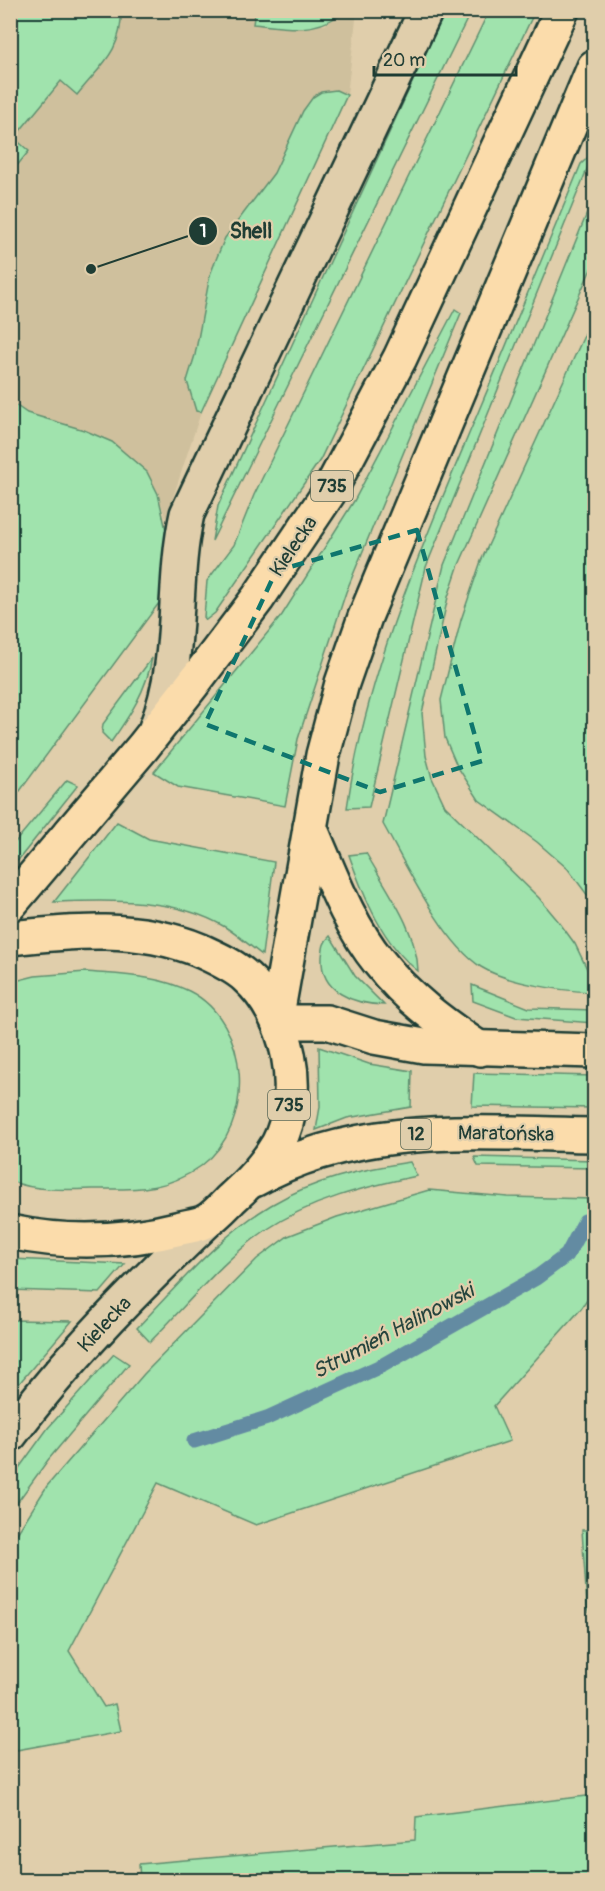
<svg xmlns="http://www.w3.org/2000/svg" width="605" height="1891" viewBox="0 0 605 1891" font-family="Pangolin,sans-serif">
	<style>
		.built { fill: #cfc09d }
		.green { fill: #a0e3ad; stroke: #609070; stroke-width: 1.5 }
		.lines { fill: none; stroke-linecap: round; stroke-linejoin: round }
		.stream { stroke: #648ba2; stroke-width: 15 }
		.minor-casing { stroke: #1f3d34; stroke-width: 38 }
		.secondary-casing { stroke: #1f3d34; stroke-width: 38 }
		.primary-casing { stroke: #1f3d34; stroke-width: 38 }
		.minor { stroke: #e0ceab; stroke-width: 33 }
		.secondary { stroke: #e0ceab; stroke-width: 33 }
		.primary { stroke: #fbdcab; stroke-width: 33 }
		.marked { fill: none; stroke: #0f766e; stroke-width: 4.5; stroke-dasharray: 12 8; stroke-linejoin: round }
		.labels { text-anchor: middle; stroke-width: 4.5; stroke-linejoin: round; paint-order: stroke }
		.shield { fill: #e0ceab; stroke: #596858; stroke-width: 1.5 }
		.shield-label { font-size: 18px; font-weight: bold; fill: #1f3d34 }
		.street-label { font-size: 20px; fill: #1f3d34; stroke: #e0ceab }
		.water-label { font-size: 21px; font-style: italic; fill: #25443d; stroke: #e0ceab }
		.leader { fill: none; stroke: #1f3d34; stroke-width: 2 }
		.callout-dot { fill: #1f3d34; stroke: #e0ceab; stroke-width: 2 }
		.mark-label { font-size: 18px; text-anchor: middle; font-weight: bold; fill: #fff }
		.callout-label { font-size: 21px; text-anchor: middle; font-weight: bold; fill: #1f3d34; stroke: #e0ceab; stroke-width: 4.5; stroke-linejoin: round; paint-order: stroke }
	</style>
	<rect width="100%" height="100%" fill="#e0ceab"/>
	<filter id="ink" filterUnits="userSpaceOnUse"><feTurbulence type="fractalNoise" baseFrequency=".0167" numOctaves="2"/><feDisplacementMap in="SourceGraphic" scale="12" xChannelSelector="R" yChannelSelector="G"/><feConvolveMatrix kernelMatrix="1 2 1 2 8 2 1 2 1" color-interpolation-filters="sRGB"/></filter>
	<g filter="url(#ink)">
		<!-- built -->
		<polygon class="built" points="121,11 255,11 253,23 325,25 344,11 357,11 347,95 201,412 166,519 158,494 51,422 27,413 11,402 10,173 28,151 13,138 61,81 77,94 121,21"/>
		<!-- green -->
		<g class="green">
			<path d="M 11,10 L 121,11 C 123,50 100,66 77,95 L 61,81 L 14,138 L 29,151 L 11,173 Z"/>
			<path d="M 255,11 L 333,11 L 338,16 C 311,34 283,27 253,24 Z"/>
			<polygon points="445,11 471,11 212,541 218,506"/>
			<polygon points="489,11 535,11 320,460 215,613 206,620 204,617 207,581 234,545 254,495"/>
			<polygon points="336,90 347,95 201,412 196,411 187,381 195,355 210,275 217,257 225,238 274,173 303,111 313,97 321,92"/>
			<path d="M 594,152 L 426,567 L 369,807 L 347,808 C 365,680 416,560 466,441 C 505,349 543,257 581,164 Z"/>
			<path d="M 594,196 L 594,262 L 458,567 L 448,597 L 422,713 L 426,756 L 432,778 L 445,806 L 539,898 L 559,922 L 575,944 L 589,973 L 592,992 C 561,991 507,983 481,967 C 442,942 406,865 383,824 L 444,565 Z"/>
			<polygon points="455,309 461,313 346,592 298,739 285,806 178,787 154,772 282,615 354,501"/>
			<polygon points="594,314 594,904 568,869 537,842 479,800 457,766 445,738 441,700 461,620 481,561"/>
			<polygon points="11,402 27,413 84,430 112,442 147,472 158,494 166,530 159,603 11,803"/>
			<path d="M 152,658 C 146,691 131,714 111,742 L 102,733 L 103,724 Z"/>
			<polygon points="67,780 78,785 11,869 11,847"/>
			<path d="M 117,822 L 149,839 L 274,862 L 262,955 C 250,946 238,935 225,927 C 175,897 110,900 54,902 Z"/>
			<path d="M 366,853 C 386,889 417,929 418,971 C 382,943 364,897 349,855 Z"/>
			<path d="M 330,936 L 355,976 L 384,1005 C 353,1004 320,992 322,957 C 323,948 323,942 330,936 Z"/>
			<path d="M 86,972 C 121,975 157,975 189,991 C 251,1022 257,1125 201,1166 C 165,1192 134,1189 92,1189 C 66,1190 34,1191 11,1181 L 11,982 L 35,976 Z"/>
			<polygon points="472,985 529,1008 594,1010 594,1023 516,1017 473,1001"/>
			<polygon points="319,1047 369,1064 412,1071 411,1107 347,1118 316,1130 320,1107"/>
			<polygon points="474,1073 594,1076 594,1108 472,1106"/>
			<polygon points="474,1157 594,1160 594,1168 478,1166"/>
			<path d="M 410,1162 L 417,1176 C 364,1187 311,1200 266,1230 C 223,1259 187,1305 150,1342 L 137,1328 C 178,1285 219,1236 271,1205 C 313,1180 362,1169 410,1162 Z"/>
			<polygon points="429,1190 508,1197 594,1199 594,1290 581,1309 494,1406 510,1441 256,1525 158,1483 69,1651 104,1707 115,1704 121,1731 11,1751 11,1543 47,1486 144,1374 257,1259 288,1236 337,1217"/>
			<polygon points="11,1259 125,1264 100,1293 11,1290"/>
			<polygon points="11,1320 72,1321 11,1393 10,1320"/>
			<polygon points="114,1354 129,1364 48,1460 11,1511 11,1479 48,1428"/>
			<polygon points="582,1530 594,1530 594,1622 587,1606"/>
			<polygon points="594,1795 594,1880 140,1880 139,1864 415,1840 416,1817"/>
		</g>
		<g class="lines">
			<!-- stream -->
			<polyline class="stream" points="194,1441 267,1418 383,1365 536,1278 567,1255 585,1221"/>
			<!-- minor casing -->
			<g class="minor-casing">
				<path id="minor" d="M 156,728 C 184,658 171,585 187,514 L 426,10"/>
			</g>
			<!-- secondary casing -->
			<g class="secondary-casing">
				<path id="secondary" d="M 10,1435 C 68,1357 137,1288 207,1221"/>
			</g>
			<!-- primary casing -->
			<g class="primary-casing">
				<g id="primary">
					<path d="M 310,827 C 330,873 348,924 379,962 C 407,998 443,1024 480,1049"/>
					<polyline points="10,904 143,747 192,685 258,598 328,494 400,358 562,10"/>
					<path d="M 10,938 C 74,931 138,925 199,950 C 214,957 233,965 246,977 C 289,1015 305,1092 278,1144 C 266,1165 249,1183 231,1199 C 224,1206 216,1215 208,1220 C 201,1225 189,1226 181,1228 C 126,1242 67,1244 10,1232"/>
					<polyline points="277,1015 323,755 342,683 365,617 594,67"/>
					<polyline points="278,1022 327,1022 374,1037 424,1046 594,1051"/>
					<path d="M 254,1180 C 357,1121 480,1133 594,1135"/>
				</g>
			</g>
			<!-- minor -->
			<use href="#minor" class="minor"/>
			<!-- secondary -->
			<use href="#secondary" class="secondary"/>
			<!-- primary -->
			<use href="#primary" class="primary"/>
		</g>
	</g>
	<!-- marked area -->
	<path class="marked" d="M 417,530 L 482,761 L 380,792 L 205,724 L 276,571 Z"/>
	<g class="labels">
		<!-- shield labels -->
		<g class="shield">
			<rect x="311" y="471" width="42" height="30" rx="4.5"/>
			<rect x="268" y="1090" width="42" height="30" rx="4.5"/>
			<rect x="401" y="1119" width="30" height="30" rx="4.5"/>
		</g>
		<g class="shield-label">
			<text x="332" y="492">735</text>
			<text x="289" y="1111">735</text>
			<text x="416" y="1140">12</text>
		</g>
		<!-- street labels -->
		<g class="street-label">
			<text transform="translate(293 546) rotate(-56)" y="7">Kielecka</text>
			<text transform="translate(506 1133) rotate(1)" y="7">Maratońska</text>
			<text transform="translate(104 1324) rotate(-47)" y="7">Kielecka</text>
		</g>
		<!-- water labels -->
		<g class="water-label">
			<text transform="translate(393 1331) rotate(-28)" y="7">Strumień Halinowski</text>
		</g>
	</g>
	<!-- callouts -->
	<path class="leader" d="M91 269L203 231"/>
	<g class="callout-dot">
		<circle cx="91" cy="269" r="6"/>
		<circle cx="203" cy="231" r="15"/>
	</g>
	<g class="mark-label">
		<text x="203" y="237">1</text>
	</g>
	<g class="callout-label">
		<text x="251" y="238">Shell</text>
	</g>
	<!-- margin -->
	<rect width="605" height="1891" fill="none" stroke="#e0ceab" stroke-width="36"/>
	<rect x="18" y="18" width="569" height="1855" fill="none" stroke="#1f3d34" stroke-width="2" filter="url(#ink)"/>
	<!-- scale -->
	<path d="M374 66v9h142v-9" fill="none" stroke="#1f3d34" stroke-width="3"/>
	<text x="383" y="66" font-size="18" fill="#1f3d34" stroke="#e0ceab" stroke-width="4.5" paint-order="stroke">20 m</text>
</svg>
